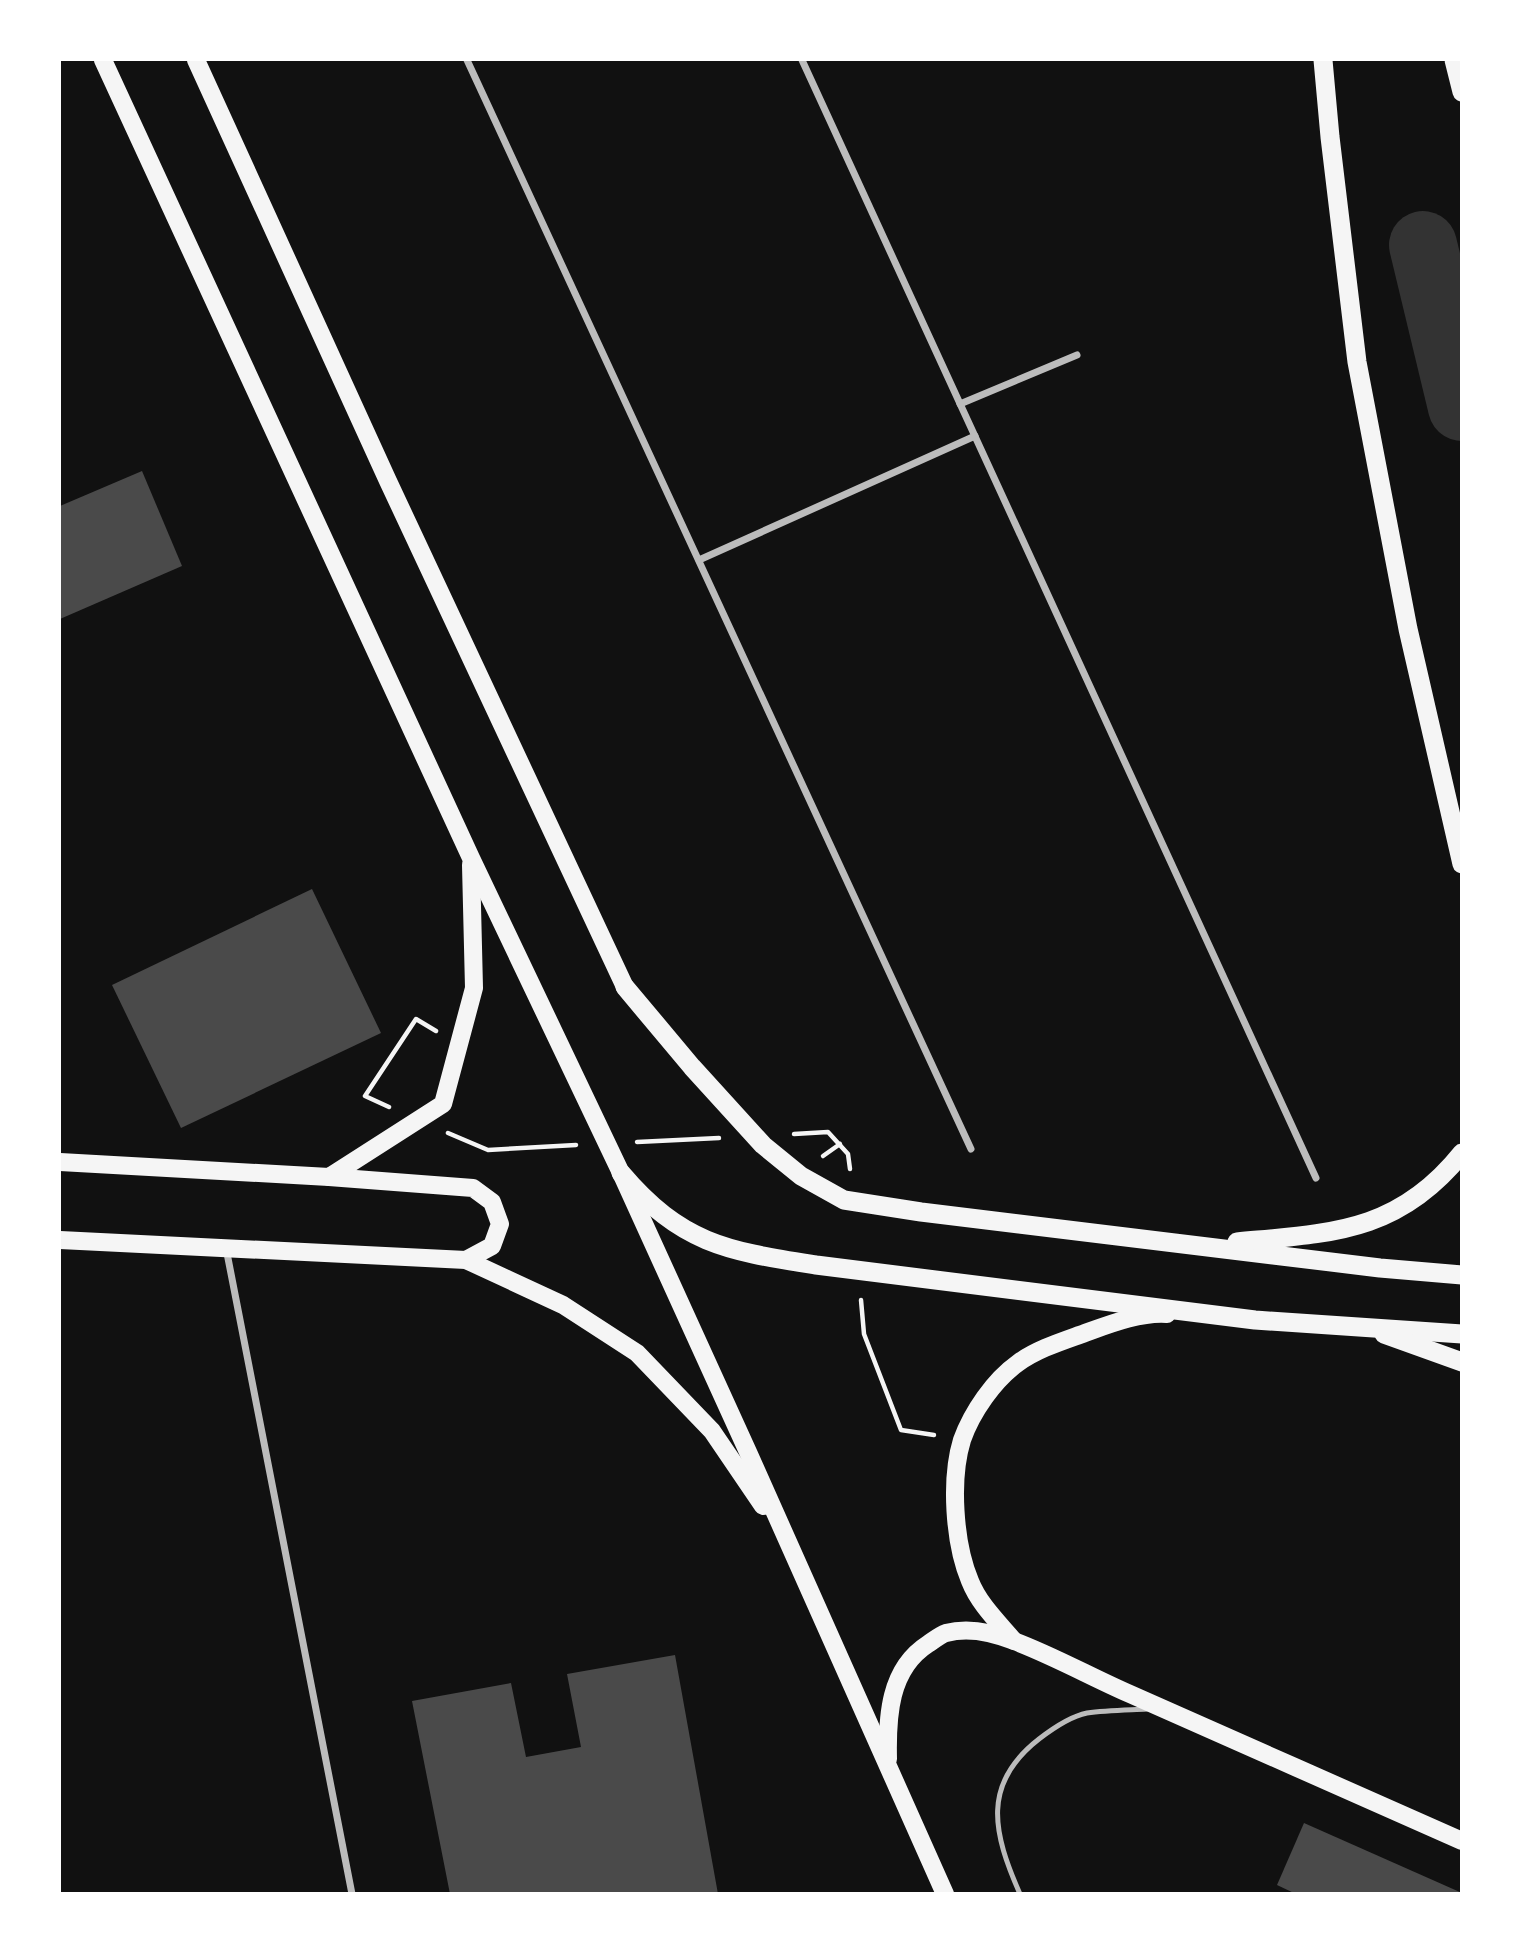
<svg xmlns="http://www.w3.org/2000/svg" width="1521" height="1953" viewBox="0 0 1521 1953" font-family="Spectral,serif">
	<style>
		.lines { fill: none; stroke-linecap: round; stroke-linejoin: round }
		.river { stroke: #333; stroke-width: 68 }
		.building { fill: #4a4a4a }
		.path { stroke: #f5f5f5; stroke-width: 4.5 }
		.service { stroke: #bcbcbc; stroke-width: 5 }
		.minor { stroke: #bcbcbc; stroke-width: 7 }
		.primary { stroke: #f5f5f5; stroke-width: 18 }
		.trunk { stroke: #f5f5f5; stroke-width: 19 }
	</style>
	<rect width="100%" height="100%" fill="#111"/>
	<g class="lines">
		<!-- river -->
		<polyline class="river" points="1423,245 1462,407"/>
	</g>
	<!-- building -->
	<g class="building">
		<polygon points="142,471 182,566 60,619 60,506"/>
		<polygon points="312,889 381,1033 181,1128 112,985"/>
		<polygon points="675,1655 718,1894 450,1894 412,1701 511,1683 526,1757 581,1747 567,1674"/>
		<polygon points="1304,1823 1462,1893 1462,1894 1296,1894 1277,1885"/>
	</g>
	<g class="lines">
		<!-- path -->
		<g class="path">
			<polyline points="389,1107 365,1096 416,1019 436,1031"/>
			<polyline points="448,1133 488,1150 576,1145"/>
			<polyline points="794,1134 828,1132 848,1154 850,1169"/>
			<polyline points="637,1142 719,1138"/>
			<polyline points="823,1156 840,1144"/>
			<polyline points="861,1300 864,1334 901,1430 934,1435"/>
		</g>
		<!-- service -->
		<path class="service" d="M 1020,1894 C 993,1833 981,1784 1039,1739 C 1052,1729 1072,1716 1087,1713 C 1106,1710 1127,1710 1147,1709"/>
		<!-- minor -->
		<g class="minor">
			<polyline points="467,60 971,1149"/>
			<polyline points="802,60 1316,1178"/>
			<polyline points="960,404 1077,355"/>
			<polyline points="699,560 975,436"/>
			<polyline points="226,1248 352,1894"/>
		</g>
		<!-- primary -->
		<g class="primary">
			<polyline points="103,60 471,858 621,1173 748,1452 945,1894"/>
			<polyline points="196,60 388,481 625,987"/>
			<polyline points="60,1162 329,1177 443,1104 474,988 471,865"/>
			<polyline points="329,1177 473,1188 492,1202 500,1224 492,1246 466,1260"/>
			<polyline points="60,1240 466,1260 563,1305 637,1353 712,1431 763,1506"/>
			<path d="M 1014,1641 C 998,1622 979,1604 970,1581 C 954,1543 950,1479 962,1440 C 972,1412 994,1380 1018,1363 C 1037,1349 1063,1341 1085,1333 C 1110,1324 1141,1312 1167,1314"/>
			<path d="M 888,1759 C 887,1717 889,1669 928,1644 C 934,1640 940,1635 946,1633 C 968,1627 994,1633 1014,1641 C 1054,1656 1091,1677 1130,1694 C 1241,1743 1351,1792 1462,1841"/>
		</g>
		<!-- trunk -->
		<g class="trunk">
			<polyline points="1323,60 1330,137 1357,362 1408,629 1462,864"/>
			<polyline points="1454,60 1462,92"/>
			<polyline points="625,987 692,1067 763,1145 801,1176 844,1200 921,1212 1380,1268 1462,1275"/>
			<path d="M 621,1173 C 682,1245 728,1251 816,1265 L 1255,1320 L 1462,1334"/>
			<path d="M 1237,1242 C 1331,1233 1398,1233 1462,1153"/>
			<polyline points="1384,1334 1462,1362"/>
		</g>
	</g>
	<!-- border -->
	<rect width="1521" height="1953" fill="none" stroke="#ffffff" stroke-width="122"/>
</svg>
